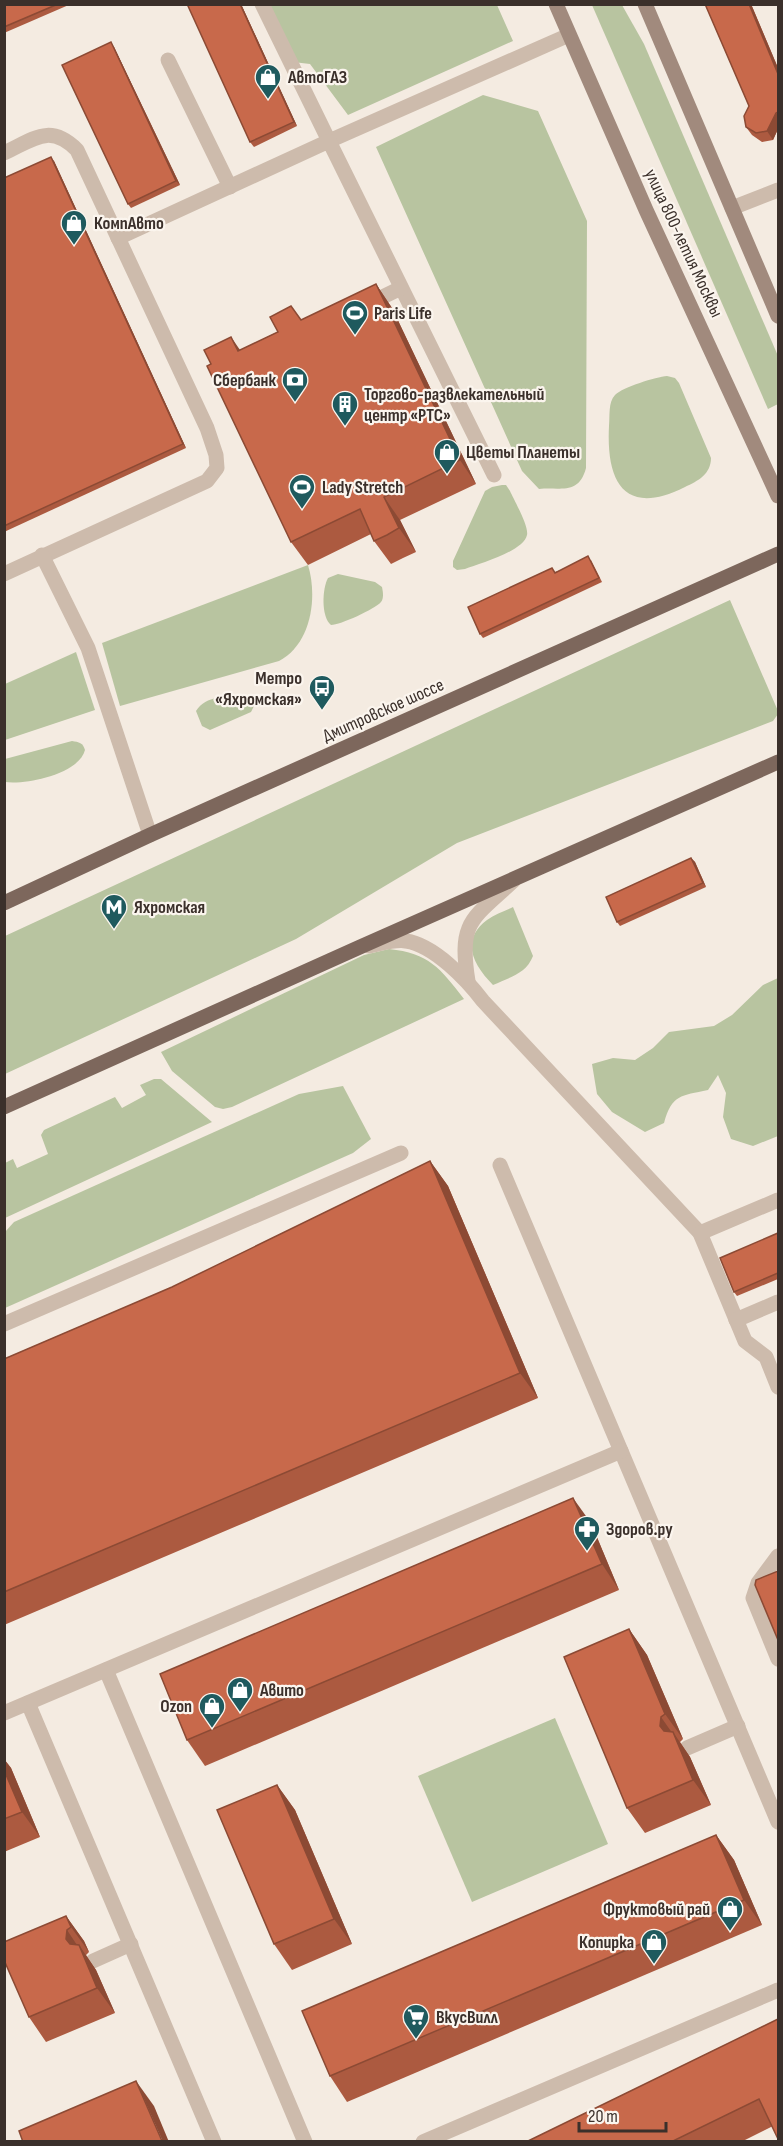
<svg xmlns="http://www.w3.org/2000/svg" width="783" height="2146" viewBox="0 0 783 2146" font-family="'Sofia Sans Condensed',sans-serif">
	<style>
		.green { fill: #b8c4a0 }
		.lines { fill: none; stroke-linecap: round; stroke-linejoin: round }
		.lane { stroke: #cdbbac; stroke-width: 15 }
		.secondary { stroke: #a18a7d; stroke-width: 15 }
		.primary { stroke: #7d675c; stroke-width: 15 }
		.wall { fill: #ac5a40 }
		.shaded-wall { fill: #8c4a34 }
		.building { fill: #c8694b; stroke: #8c4a34; stroke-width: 1.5 }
		.labels { text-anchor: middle; stroke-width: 4.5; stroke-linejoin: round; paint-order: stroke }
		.poi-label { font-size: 18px; font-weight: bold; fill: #3b302b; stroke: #fbf5ee; text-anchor: start }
		.street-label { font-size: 18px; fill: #3b302b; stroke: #fbf5ee }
	</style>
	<rect width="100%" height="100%" fill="#f4ebe1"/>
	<!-- green -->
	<g class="green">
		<polygon points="267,5 497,5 513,41 348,115 310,64 293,62"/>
		<polygon points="592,5 622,5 644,44 778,356 778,404 768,409"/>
		<path d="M 483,95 L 538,111 L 587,221 L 586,468 C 579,495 561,487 539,489 L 522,471 L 376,147 Z"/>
		<path d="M 667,376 L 675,378 L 679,383 L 711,458 C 711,474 698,481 685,487 C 625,517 606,483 609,426 C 610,416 608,402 615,395 C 623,387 656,377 667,376 Z"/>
		<path d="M 502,485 L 506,485 L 510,491 C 514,500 529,526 527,535 C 524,551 479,564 465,569 L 457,570 L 453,567 L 453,561 L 485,491 L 492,487 Z"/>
		<path d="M 308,565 C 318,598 311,644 279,661 L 120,706 L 102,643 Z"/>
		<path d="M 338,574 L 375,582 L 382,587 C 383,592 384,598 381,602 C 375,609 340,625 331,625 C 321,617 322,589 328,578 Z"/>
		<polygon points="730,600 778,711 778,714 773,721 457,843 296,939 5,1074 5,936"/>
		<polygon points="76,652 95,710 5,740 5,684"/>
		<path d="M 243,695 L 249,697 L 254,706 L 251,712 L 210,730 L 202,726 L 196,711 C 206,695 227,697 243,695 Z"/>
		<path d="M 72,741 C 79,742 83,743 85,750 C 79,774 26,785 5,782 L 5,759 Z"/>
		<path d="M 513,907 L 533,956 C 526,974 510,977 493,985 C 473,965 460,940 487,920 C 495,914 505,911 513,907 Z"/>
		<path d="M 389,949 C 429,953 440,968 464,999 L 232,1107 L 223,1109 L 215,1107 L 172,1071 L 161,1052 L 364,955 Z"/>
		<path d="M 778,978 L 778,1136 L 753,1146 L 731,1139 L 723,1117 L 726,1093 L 718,1075 L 708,1090 C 681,1096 672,1094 664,1123 L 645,1132 L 612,1112 L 597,1094 L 592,1064 L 613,1058 L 635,1060 L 653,1048 L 669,1032 L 714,1026 L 732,1015 L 763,985 Z"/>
		<polygon points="154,1079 161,1079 212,1122 5,1218 5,1163 13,1159 17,1168 48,1154 41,1135 44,1130 115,1097 122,1108 146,1095 140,1085"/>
		<polygon points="343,1086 371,1139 353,1153 5,1308 5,1232 14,1222 299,1094"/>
		<polygon points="555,1718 608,1844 472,1902 418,1776"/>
	</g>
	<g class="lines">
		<!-- lane -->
		<g class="lane">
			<polyline points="262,4 329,141 569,35"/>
			<polyline points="168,60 230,187"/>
			<path d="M 4,153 C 34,139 50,123 77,150 L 207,428 L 216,455 L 217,468 L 207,481 L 4,574"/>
			<polyline points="732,208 778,190"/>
			<polyline points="118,238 329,141 494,475"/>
			<polyline points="366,305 401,288"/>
			<polyline points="42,555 88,648 150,835"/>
			<path d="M 369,946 C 380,944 395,939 406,941 C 434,945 467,980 483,1001 L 700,1233 L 745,1341 L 766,1357 L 778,1387"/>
			<path d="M 468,981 C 458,920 473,919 514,880"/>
			<polyline points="500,1165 778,1822"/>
			<polyline points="700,1233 778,1200"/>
			<polyline points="736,1320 778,1302"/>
			<polyline points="4,1324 401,1153"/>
			<polyline points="778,1556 758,1583 753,1598 778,1659"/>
			<polyline points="106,1670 305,2142"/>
			<polyline points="28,1703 214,2142"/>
			<polyline points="4,1713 621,1451"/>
			<polyline points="687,1748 738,1726"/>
			<polyline points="93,1961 131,1944"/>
			<polyline points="423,2142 778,1990"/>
		</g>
		<!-- secondary -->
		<g class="secondary">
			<polyline points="556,4 646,210 778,496"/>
			<polyline points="645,4 778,316"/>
		</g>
		<!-- primary -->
		<g class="primary">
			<polyline points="4,903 150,835 778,554"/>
			<polyline points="4,1107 360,947 778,762"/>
		</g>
	</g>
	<!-- wall -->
	<g class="wall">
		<polygon points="4,4 71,4 4,33"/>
		<polygon points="191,4 241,4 297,126 254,147 250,142"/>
		<polygon points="705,4 751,4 778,68 778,129 773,140 762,142 752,135 746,127 749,106"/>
		<polygon points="114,47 180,185 131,208 128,204"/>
		<polygon points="54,161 186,448 4,532 4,178"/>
		<polygon points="376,284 392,308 476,484 400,520 416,552 403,558 391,564 374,541 371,534 308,565 291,542 240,350"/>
		<polygon points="591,560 602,582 483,638 480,634 555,572"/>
		<polygon points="691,858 695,862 706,887 620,926 617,922"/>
		<polygon points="430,1161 448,1186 538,1398 4,1625 4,1359 172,1287"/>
		<polygon points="778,1233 778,1279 737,1296 734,1292"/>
		<polygon points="591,1523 619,1590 205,1766 187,1740"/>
		<polygon points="629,1629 647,1655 683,1739 680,1742 690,1757 711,1805 645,1833 627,1808"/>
		<polygon points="4,1759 11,1768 40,1837 4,1852"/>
		<polygon points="277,1785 295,1810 352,1944 292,1970 274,1944"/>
		<polygon points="716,1835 734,1860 762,1925 347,2102 330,2076"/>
		<polygon points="66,1916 84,1941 89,1952 86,1955 96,1970 115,2013 46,2042 29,2017"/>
		<polygon points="778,2019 773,2126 741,2142 526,2142"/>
	</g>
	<!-- shaded-wall -->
	<g class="shaded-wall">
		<polygon points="240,4 241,4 297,126 294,122"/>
		<polygon points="749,4 751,4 778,68 778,74"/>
		<polygon points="111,42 114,47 180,185 176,181"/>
		<polygon points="776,113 778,116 778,129 773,140 767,131"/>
		<polygon points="51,157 54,161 186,448 183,444"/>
		<polygon points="376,284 392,308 476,484 460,460"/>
		<polygon points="231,337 247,360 238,351"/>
		<polygon points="384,497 400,520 416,552 399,528"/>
		<polygon points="691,858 695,862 706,887 703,883"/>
		<polygon points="430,1161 448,1186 538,1398 520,1373"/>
		<polygon points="573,1498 591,1523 619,1590 602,1564"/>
		<polygon points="629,1629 647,1655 683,1739 665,1714"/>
		<polygon points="661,1717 675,1737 673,1732 690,1757 711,1805 693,1780 660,1726"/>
		<polygon points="4,1759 11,1768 40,1837 22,1812 4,1770"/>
		<polygon points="277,1785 295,1810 352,1944 334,1919"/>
		<polygon points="716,1835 734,1860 762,1925 744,1900"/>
		<polygon points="66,1916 84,1941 89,1952 71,1927"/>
		<polygon points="67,1930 81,1951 79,1945 96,1970 115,2013 97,1988 66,1939"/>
		<polygon points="136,2081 154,2106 169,2142 163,2142"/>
	</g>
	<!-- building -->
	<g class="building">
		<polygon points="4,4 58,4 4,27"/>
		<polygon points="191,4 240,4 294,122 250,142 188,6"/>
		<polygon points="705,4 749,4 778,74 778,112 776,113 767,131 756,133 746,127 744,116 749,106"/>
		<polygon points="111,42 176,181 128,204 62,65"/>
		<polygon points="51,157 183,444 4,526 4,178"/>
		<polygon points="376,284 460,460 384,497 399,528 387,535 374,541 360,509 291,542 207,366 211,364 204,350 231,337 238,351 278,332 270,317 291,306 301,320"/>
		<polygon points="588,556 599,578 480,634 468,607 552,568 555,573"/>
		<polygon points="691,858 703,883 617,922 606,897"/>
		<polygon points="430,1161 520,1373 4,1592 4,1359 172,1287"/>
		<polygon points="778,1233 778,1273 734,1292 720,1258"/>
		<polygon points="573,1498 602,1564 187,1740 160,1674"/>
		<polygon points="778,1571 778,1640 755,1585 756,1580"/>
		<polygon points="629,1629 665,1714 661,1717 660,1726 664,1731 673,1732 693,1780 627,1808 564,1657"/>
		<polygon points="4,1770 22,1812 4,1819"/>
		<polygon points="277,1785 334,1919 274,1944 217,1810"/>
		<polygon points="716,1835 744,1900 330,2076 302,2011"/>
		<polygon points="66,1916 71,1927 67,1930 66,1939 70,1944 79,1945 97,1988 29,2017 4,1960 4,1942"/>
		<polygon points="778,2019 778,2139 759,2099 671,2142 526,2142"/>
		<polygon points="136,2081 162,2141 23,2142 19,2131"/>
	</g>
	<!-- icons -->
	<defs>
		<g id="shop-pin" transform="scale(1.35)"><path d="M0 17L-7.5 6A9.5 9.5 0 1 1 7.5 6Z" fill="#1f5a5e" stroke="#fbf5ee"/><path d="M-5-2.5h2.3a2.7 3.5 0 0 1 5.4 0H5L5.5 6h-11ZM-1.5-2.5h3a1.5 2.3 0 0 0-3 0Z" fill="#fff"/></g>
		<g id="stadium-pin" transform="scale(1.35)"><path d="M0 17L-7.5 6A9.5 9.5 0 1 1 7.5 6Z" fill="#1f5a5e" stroke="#fbf5ee"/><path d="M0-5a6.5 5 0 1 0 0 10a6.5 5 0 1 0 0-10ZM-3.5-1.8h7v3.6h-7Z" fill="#fff"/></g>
		<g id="bank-pin" transform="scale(1.35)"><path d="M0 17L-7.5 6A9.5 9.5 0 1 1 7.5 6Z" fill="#1f5a5e" stroke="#fbf5ee"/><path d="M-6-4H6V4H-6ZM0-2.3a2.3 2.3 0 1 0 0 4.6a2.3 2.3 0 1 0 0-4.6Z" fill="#fff"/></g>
		<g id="building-pin" transform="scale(1.35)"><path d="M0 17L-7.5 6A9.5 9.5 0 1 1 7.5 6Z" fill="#1f5a5e" stroke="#fbf5ee"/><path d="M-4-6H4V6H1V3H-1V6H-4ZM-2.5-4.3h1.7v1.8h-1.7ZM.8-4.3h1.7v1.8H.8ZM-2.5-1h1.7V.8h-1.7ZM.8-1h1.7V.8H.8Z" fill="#fff"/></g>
		<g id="bus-pin" transform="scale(1.35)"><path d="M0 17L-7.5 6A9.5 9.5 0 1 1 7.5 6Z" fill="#1f5a5e" stroke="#fbf5ee"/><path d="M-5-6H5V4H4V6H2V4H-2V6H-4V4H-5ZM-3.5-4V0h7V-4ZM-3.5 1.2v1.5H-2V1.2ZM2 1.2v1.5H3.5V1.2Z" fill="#fff"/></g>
		<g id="metro-pin" transform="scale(1.35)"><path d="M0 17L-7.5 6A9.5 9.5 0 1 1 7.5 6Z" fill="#1f5a5e" stroke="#fbf5ee"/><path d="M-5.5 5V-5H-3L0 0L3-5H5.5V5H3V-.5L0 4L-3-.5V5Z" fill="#fff"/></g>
		<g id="pharmacy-pin" transform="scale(1.35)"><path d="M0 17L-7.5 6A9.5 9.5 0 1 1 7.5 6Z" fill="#1f5a5e" stroke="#fbf5ee"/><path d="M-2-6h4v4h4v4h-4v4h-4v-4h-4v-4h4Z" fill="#fff"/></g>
		<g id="supermarket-pin" transform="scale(1.35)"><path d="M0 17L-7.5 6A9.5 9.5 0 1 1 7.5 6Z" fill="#1f5a5e" stroke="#fbf5ee"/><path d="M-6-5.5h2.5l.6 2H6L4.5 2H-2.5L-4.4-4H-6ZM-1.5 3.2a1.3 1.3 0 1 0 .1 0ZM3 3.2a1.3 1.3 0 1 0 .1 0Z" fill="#fff"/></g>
	</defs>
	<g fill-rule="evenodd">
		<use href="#shop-pin" x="268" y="77"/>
		<use href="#shop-pin" x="74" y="223"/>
		<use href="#stadium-pin" x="355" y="313"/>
		<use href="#bank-pin" x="295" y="380"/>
		<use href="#building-pin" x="345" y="404"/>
		<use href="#shop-pin" x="447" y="452"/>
		<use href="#stadium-pin" x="302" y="487"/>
		<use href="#bus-pin" x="322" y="688"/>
		<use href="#metro-pin" x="114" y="907"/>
		<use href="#pharmacy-pin" x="587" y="1529"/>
		<use href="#shop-pin" x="240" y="1690"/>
		<use href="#shop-pin" x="212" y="1706"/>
		<use href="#shop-pin" x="730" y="1909"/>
		<use href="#shop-pin" x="654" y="1942"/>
		<use href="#supermarket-pin" x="416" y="2017"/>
	</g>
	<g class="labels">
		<!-- poi labels -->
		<g class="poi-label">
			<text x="288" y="83">АвтоГАЗ</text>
			<text x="94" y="229">КомпАвто</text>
			<text x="374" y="319">Paris Life</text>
			<text x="276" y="386" text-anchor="end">Сбербанк</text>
			<text x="364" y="400">Торгово-развлекательный<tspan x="364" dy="21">центр «РТС»</tspan></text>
			<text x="466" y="458">Цветы Планеты</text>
			<text x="322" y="493">Lady Stretch</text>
			<text x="302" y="684" text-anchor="end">Метро<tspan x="302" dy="21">«Яхромская»</tspan></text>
			<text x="134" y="913">Яхромская</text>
			<text x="606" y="1535">Здоров.ру</text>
			<text x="260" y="1696">Авито</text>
			<text x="192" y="1712" text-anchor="end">Ozon</text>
			<text x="710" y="1915" text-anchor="end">Фруктовый рай</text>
			<text x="634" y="1948" text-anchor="end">Копирка</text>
			<text x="436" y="2023">ВкусВилл</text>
		</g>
		<!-- street labels -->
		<g class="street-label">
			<text transform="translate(684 243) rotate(65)" y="6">улица 800-летия Москвы</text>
			<text transform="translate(383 710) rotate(-24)" y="6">Дмитровское шоссе</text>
		</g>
	</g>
	<!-- border -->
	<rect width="783" height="2146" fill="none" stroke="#3b302b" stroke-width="12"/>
	<!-- scale -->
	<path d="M579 2122v9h87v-9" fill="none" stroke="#3b302b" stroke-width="3"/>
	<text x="588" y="2122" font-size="18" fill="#3b302b" stroke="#fbf5ee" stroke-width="4.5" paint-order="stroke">20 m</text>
</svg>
